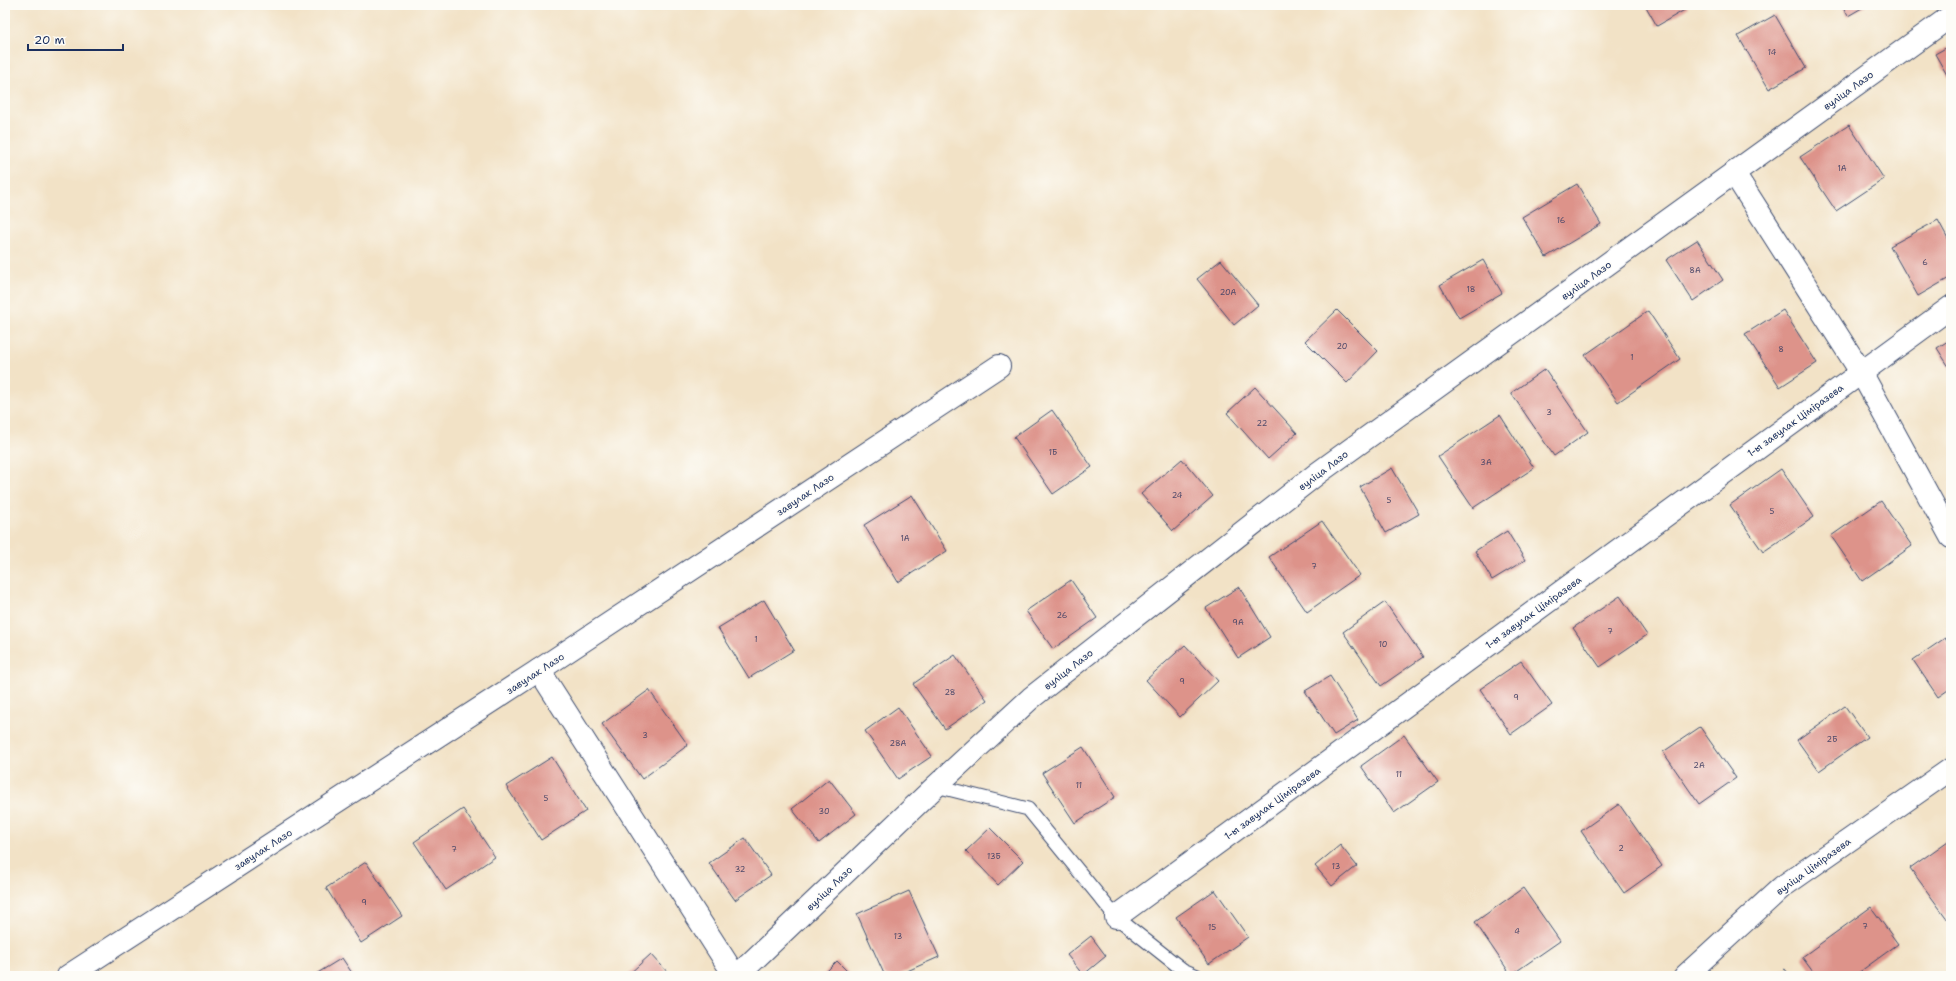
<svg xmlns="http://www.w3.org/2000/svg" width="1956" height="981" viewBox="0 0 1956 981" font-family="'Shantell Sans',sans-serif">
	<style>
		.building { fill: #dd938a }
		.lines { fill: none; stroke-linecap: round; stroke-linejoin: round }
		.service-casing { stroke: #3b4a6e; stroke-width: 15 }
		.minor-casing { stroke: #3b4a6e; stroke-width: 24 }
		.service { stroke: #fff; stroke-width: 13 }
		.minor { stroke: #fff; stroke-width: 22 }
		.labels { text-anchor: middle; stroke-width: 3; stroke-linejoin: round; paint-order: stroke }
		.number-label { font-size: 8px; fill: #4c4869 }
		.street-label { font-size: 10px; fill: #1b2f5e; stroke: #fdfcf7 }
	</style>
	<rect width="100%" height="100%" fill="#fdfcf7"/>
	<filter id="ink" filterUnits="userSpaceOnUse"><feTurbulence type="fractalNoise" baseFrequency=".025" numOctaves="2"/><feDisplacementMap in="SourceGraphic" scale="8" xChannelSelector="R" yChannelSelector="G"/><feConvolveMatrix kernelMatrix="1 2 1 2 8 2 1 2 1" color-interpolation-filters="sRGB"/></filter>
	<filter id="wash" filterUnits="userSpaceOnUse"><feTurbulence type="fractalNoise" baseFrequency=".012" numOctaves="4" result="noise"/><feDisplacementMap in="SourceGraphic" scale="16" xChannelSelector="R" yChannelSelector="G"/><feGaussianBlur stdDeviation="0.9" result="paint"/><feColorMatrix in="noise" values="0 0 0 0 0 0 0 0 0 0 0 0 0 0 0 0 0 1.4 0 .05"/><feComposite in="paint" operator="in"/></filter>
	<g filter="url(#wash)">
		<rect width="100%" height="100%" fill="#f2e2c6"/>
		<g id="blocks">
			<!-- building -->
			<g class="building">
				<polygon points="1645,5 1686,5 1688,8 1657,26"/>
				<polygon points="1842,5 1867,5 1848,16"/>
				<polygon points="1775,15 1806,68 1769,89 1738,36"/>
				<polygon points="1951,45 1951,82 1935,54"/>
				<polygon points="1849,125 1884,179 1836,211 1800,157"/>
				<polygon points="1577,184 1601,224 1546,257 1522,217"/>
				<polygon points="1938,220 1951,244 1951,277 1918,296 1890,246"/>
				<polygon points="1697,240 1723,280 1693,301 1666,260"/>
				<polygon points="1221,260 1258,305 1234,325 1197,279"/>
				<polygon points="1483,260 1502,293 1459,318 1440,285"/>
				<polygon points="1337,310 1378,351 1347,383 1305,341"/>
				<polygon points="1783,310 1817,363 1780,387 1745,334"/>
				<polygon points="1648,311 1680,359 1618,402 1585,355"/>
				<polygon points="1951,339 1951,370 1937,348"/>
				<polygon points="1545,369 1588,432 1554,456 1511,393"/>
				<polygon points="1255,387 1297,433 1268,459 1227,413"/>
				<polygon points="1052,410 1092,467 1053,494 1014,437"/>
				<polygon points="1500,415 1534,468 1473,508 1438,456"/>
				<polygon points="1182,459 1213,496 1173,531 1141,494"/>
				<polygon points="1392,468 1419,514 1386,533 1360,487"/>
				<polygon points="1781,469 1814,517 1763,552 1730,505"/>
				<polygon points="912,495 947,551 898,582 864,525"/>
				<polygon points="1881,501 1912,546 1862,581 1831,536"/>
				<polygon points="1322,521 1360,575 1307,612 1269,557"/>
				<polygon points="1507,531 1525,560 1492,580 1475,551"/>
				<polygon points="1071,580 1097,618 1053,649 1026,611"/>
				<polygon points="1239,587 1270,637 1238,658 1206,608"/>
				<polygon points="1620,596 1647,635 1600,667 1573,628"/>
				<polygon points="764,600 794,650 749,678 718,628"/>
				<polygon points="1385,602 1423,657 1381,686 1343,632"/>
				<polygon points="1945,638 1951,647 1951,688 1938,697 1913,660"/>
				<polygon points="1185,645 1218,681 1180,717 1146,680"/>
				<polygon points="955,655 987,700 945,729 913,684"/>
				<polygon points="1521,661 1552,705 1511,734 1480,689"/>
				<polygon points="1330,676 1358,720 1334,735 1305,691"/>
				<polygon points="649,690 688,745 642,779 602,724"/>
				<polygon points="1845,706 1867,737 1819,771 1797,740"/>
				<polygon points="898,707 932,756 898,779 865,731"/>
				<polygon points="1700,727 1736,778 1699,804 1663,752"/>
				<polygon points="1404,735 1438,782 1394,813 1361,766"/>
				<polygon points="1083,747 1115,797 1075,823 1042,773"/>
				<polygon points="552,757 586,811 541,840 506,786"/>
				<polygon points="829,779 856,814 819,843 792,809"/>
				<polygon points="1619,804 1662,866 1624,893 1581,831"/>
				<polygon points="463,809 495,857 446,890 414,842"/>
				<polygon points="990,828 1023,861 998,885 966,851"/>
				<polygon points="745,838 771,875 735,900 709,863"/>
				<polygon points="1948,841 1951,846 1951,917 1948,920 1910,868"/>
				<polygon points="1340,845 1357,866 1332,886 1315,866"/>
				<polygon points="366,862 402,916 361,943 326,888"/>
				<polygon points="1523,888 1560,941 1511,975 1475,922"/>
				<polygon points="1215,890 1248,937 1209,964 1176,917"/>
				<polygon points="909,891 939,957 896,976 885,976 857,914"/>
				<polygon points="1871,907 1898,944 1854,976 1816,976 1802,957"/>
				<polygon points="1091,936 1106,956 1083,975 1067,955"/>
				<polygon points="651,954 671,976 627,976"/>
				<polygon points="342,958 354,976 317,976 316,974"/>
				<polygon points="837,961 852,976 822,976"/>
				<polygon points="1785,969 1790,976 1775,976"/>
			</g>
		</g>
	</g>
	<g filter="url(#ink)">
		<use href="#blocks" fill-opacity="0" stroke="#3b4a6e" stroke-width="1"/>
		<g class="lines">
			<!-- service casing -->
			<g class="service-casing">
				<polyline id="service" points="936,786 1028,809 1116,917 1183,970 1197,976"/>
			</g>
			<!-- minor casing -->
			<g class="minor-casing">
				<g id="minor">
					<polyline points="1734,173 1861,372 1951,537"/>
					<polyline points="539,670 735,976"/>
					<polyline points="1116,917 1951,307"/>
					<polyline points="68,976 539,670 999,366"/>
					<polyline points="737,976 936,786 1031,698 1318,473 1951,16"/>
					<polyline points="1685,976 1782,887 1951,769"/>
				</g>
			</g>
			<!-- service -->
			<use href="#service" class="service"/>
			<!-- minor -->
			<use href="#minor" class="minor"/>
		</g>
	</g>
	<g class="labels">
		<!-- number labels -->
		<g class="number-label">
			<text x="1772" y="55">14</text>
			<text x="1842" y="171">1А</text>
			<text x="1561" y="223">16</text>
			<text x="1925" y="265">6</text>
			<text x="1695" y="273">8А</text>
			<text x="1471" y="292">18</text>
			<text x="1228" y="295">20А</text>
			<text x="1342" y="349">20</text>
			<text x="1781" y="352">8</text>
			<text x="1632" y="360">1</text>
			<text x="1549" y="415">3</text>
			<text x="1262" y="426">22</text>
			<text x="1053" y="455">1Б</text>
			<text x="1486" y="465">3А</text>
			<text x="1177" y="498">24</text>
			<text x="1389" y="503">5</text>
			<text x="1772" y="514">5</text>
			<text x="905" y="541">1А</text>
			<text x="1314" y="569">7</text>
			<text x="1062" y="618">26</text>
			<text x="1238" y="625">9А</text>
			<text x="1610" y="634">7</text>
			<text x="756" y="642">1</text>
			<text x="1383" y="647">10</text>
			<text x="1182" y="684">9</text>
			<text x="950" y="695">28</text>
			<text x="1516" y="700">9</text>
			<text x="645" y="738">3</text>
			<text x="1832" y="742">2Б</text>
			<text x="898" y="746">28А</text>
			<text x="1699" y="768">2А</text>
			<text x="1399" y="777">11</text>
			<text x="1079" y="788">11</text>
			<text x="546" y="801">5</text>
			<text x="824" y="814">30</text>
			<text x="1621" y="851">2</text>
			<text x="454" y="852">7</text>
			<text x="994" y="859">13Б</text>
			<text x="1336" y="869">13</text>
			<text x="740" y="872">32</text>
			<text x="364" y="905">9</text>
			<text x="1865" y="929">7</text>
			<text x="1212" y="930">15</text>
			<text x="1517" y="934">4</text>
			<text x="898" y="939">13</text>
		</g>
		<!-- street labels -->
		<g class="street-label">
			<text transform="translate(1848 90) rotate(-36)" y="4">вуліца Лазо</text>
			<text transform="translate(1586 280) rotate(-36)" y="4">вуліца Лазо</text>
			<text transform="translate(1795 420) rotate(-36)" y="4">1-ы завулак Ціміразева</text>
			<text transform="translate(1323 470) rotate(-37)" y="4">вуліца Лазо</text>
			<text transform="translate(805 494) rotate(-34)" y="4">завулак Лазо</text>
			<text transform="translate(1533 612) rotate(-36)" y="4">1-ы завулак Ціміразева</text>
			<text transform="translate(1068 669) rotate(-38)" y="4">вуліца Лазо</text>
			<text transform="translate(535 673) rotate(-33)" y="4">завулак Лазо</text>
			<text transform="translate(1272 803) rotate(-36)" y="4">1-ы завулак Ціміразева</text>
			<text transform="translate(263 849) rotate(-33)" y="4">завулак Лазо</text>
			<text transform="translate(1813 866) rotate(-36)" y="4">вуліца Ціміразева</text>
			<text transform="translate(829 888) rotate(-44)" y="4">вуліца Лазо</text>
		</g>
	</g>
	<!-- margin -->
	<rect width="1956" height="981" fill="none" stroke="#fdfcf7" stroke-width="20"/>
	<!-- scale -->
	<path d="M28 44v6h95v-6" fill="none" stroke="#1b2f5e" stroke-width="2"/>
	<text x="34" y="44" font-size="12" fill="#1b2f5e" stroke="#fdfcf7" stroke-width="3" paint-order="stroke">20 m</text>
</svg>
